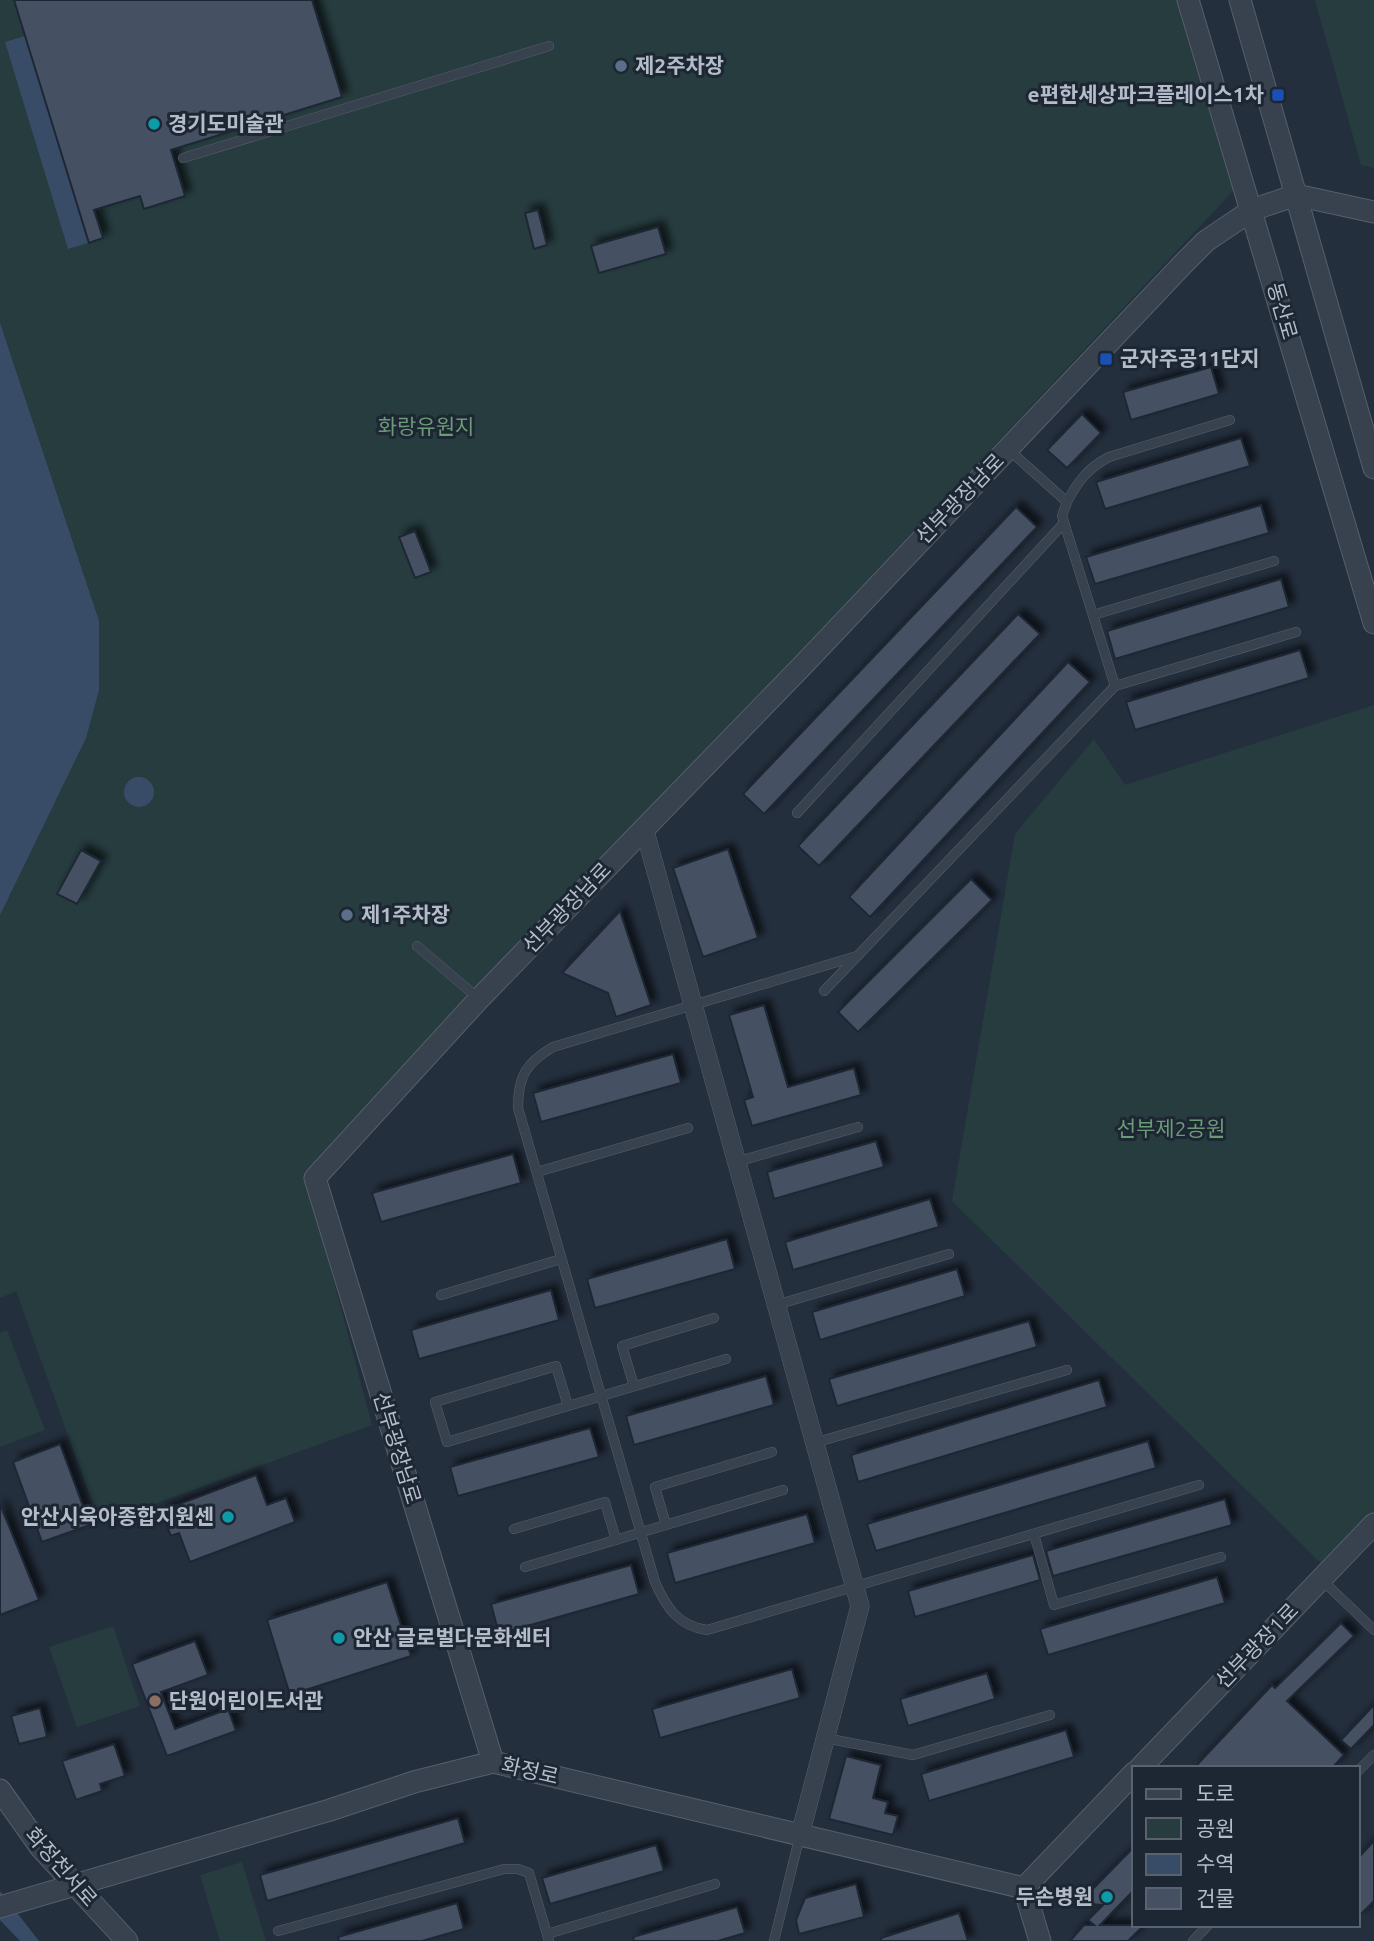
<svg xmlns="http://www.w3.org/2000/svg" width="1374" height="1941" viewBox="0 0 1374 1941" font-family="Ubuntu,'Noto Sans KR',sans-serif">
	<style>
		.green { fill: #263c3f }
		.water { fill: #394c67 }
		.building { fill: #455162; stroke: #1f2835; stroke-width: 2; filter: url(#shadow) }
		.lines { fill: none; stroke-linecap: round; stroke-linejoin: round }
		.service-casing { stroke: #565f6c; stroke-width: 10 }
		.minor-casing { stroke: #565f6c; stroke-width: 19 }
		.tertiary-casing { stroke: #565f6c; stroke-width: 23 }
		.service { stroke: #38414e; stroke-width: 9 }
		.minor { stroke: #38414e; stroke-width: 18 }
		.tertiary { stroke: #38414e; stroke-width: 21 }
		.service-dot { fill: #5c6f8a; stroke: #1d2633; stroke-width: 2.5 }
		.transit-dot { fill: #1a4fb4; stroke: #1d2633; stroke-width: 2.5 }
		.culture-dot { fill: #0f9aa8; stroke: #1d2633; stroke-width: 2.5 }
		.education-dot { fill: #8d6e63; stroke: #1d2633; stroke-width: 2.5 }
		.labels { text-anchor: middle; stroke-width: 6; stroke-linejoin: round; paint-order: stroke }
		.poi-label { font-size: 21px; font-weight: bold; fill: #b4bcc9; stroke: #1d2633; text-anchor: start }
		.street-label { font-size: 21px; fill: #b4bcc9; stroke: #1d2633 }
		.park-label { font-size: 21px; fill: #6b9a76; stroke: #1d2633 }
	</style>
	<defs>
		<filter id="shadow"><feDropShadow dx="6" dy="-6" stdDeviation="3.5" flood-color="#0009"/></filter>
	</defs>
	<rect width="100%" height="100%" fill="#242f3e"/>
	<!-- green -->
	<g class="green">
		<polygon points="0,0 1179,0 1236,188 945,498 305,1173 372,1425 100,1524 16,1291 0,1298"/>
		<polygon points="1315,0 1374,0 1374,168 1361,165"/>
		<polygon points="1374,705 1374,1520 1327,1569 952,1201 1015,834 1094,739 1125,785"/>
		<polygon points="7,1330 45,1430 0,1447 0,1333"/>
		<polygon points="113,1626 140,1706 77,1727 49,1647"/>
		<polygon points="242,1862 266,1941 220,1941 200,1875"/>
	</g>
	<!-- water -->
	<g class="water">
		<polygon points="25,36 88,243 68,249 5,42"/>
		<polygon points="0,323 99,621 99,690 86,738 0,915"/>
		<circle cx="139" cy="792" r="15"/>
		<polygon points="0,1891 39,1941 20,1941 0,1920"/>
	</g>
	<!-- building -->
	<g class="building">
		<polygon points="14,0 312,0 342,97 171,150 185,196 144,209 140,196 94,210 103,238 89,243"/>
		<polygon points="538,210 547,245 534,249 525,213"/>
		<polygon points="658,227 666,254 599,273 591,246"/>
		<polygon points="1211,367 1219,394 1131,420 1123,392"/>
		<polygon points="1082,414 1101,433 1067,468 1047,450"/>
		<polygon points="1241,438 1250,466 1105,509 1096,482"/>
		<polygon points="1261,505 1269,533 1095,584 1086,557"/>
		<polygon points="1016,507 1037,527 764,814 743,794"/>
		<polygon points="415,531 431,572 415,578 399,537"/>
		<polygon points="1281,579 1289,607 1115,659 1107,631"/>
		<polygon points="1018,614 1040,634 819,866 798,846"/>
		<polygon points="1300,650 1309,678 1135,730 1126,702"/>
		<polygon points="1068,662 1090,682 870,917 849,897"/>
		<polygon points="728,849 758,938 703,957 673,868"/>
		<polygon points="81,850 101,861 77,904 57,894"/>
		<polygon points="971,879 992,900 858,1032 838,1012"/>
		<polygon points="620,911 651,1005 616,1017 608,993 562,973"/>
		<polygon points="764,1005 788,1087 854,1068 861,1095 752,1126 744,1100 753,1097 729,1015"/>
		<polygon points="673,1054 681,1083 541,1122 533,1093"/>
		<polygon points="876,1141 884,1167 774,1199 767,1172"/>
		<polygon points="513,1154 521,1183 381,1222 372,1193"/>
		<polygon points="930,1199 939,1227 793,1270 785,1242"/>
		<polygon points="727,1239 735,1269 595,1308 587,1279"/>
		<polygon points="957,1269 965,1296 820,1340 812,1312"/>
		<polygon points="551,1290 559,1320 419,1359 411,1330"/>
		<polygon points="1029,1321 1037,1347 837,1406 829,1379"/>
		<polygon points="766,1376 774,1405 634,1445 626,1416"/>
		<polygon points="1099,1380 1107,1407 858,1482 851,1455"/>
		<polygon points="590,1428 599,1457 458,1496 450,1467"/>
		<polygon points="1148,1441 1156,1468 876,1551 867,1524"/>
		<polygon points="60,1444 90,1525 42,1542 13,1462"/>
		<polygon points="256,1475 267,1505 286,1498 295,1522 190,1562 179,1533 171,1536 161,1511"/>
		<polygon points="1225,1499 1232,1525 1053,1576 1046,1551"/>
		<polygon points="0,1504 39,1600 0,1615"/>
		<polygon points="807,1514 815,1543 675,1583 667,1553"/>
		<polygon points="1033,1555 1040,1580 915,1617 908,1591"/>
		<polygon points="631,1565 639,1594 499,1634 491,1604"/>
		<polygon points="1217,1577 1225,1603 1048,1655 1040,1629"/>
		<polygon points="387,1582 411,1656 290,1695 267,1620"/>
		<polygon points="1341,1623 1354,1636 1287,1701 1344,1755 1332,1768 1194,1768 1272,1685 1275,1688"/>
		<polygon points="195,1641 208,1675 161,1692 175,1729 228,1709 236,1731 167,1756 132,1664"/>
		<polygon points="792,1669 800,1698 660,1738 652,1709"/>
		<polygon points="987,1673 995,1699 908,1726 900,1699"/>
		<polygon points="1374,1705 1374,1725 1351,1749 1341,1740"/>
		<polygon points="40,1708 47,1737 19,1744 11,1716"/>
		<polygon points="1066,1730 1074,1757 929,1801 921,1774"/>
		<polygon points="114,1744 125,1776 100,1784 102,1791 76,1800 62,1761"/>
		<polygon points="846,1756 881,1765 873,1798 888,1802 885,1813 898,1816 893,1835 829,1819"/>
		<polygon points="458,1818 465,1843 267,1901 260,1875"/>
		<polygon points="1374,1841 1374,1901 1358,1917 1358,1858"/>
		<polygon points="656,1845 664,1871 550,1904 542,1878"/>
		<polygon points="1134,1847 1134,1890 1100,1925 1144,1925 1128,1941 1070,1941 1084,1925 1094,1925 1088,1920 1103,1905 1079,1903"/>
		<polygon points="856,1884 864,1917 799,1934 796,1920 805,1898"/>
		<polygon points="457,1903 464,1929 422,1941 339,1941 338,1937"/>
		<polygon points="737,1907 745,1933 718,1941 634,1941 633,1937"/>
		<polygon points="959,1913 968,1941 881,1941 881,1938"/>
	</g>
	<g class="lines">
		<!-- service casing -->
		<g class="service-casing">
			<g id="service">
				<polyline points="183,158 549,46"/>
				<path d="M 1067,502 C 1078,481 1088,468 1109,457 L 1230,420"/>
				<polyline points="1093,615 1274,561"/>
				<polyline points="1115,686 1296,632"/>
				<polyline points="797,813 1064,523"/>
				<polyline points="417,946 478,998"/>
				<path d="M 857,956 L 553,1047 C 526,1063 518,1076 518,1108 L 655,1582 C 666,1607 678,1626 707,1630 L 1199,1485"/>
				<polyline points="824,991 1115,686 1062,516 1067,502 1008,449"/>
				<polyline points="736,1162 858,1127"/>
				<polyline points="537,1172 688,1128"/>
				<polyline points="441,1295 561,1259"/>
				<polyline points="776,1305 949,1254"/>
				<polyline points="634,1386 622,1346 714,1318"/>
				<polyline points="568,1406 556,1366 435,1402 447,1442 726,1359"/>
				<polyline points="814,1443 1067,1370"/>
				<polyline points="666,1525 655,1487 772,1452"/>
				<polyline points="514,1529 605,1502 616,1540"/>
				<polyline points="1034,1534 1054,1605 1221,1557"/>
				<polyline points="525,1567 783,1490"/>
				<polyline points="1321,1579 1374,1630"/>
				<polyline points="825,1738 913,1755 1050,1715"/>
				<polyline points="1358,1771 1374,1755"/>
				<polyline points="278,1931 504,1869 518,1869 529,1873 549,1941"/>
				<polyline points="547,1934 715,1884"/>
				<polyline points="774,1941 800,1835"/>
				<polyline points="1193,1941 1208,1925"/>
			</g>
		</g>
		<!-- minor casing -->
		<g class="minor-casing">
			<polyline id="minor" points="644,828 860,1606 800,1835"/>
		</g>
		<!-- tertiary casing -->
		<g class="tertiary-casing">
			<g id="tertiary">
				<polyline points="1188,0 1374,623"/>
				<polyline points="1240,0 1374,468"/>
				<polyline points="1296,195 1374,212"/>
				<polyline points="493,1762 315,1178 479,999 803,665 1184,263 1206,241 1252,210 1296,195"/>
				<polyline points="1140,1768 1374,1524"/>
				<polyline points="0,1790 41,1848 127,1941"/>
				<polyline points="0,1907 330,1810 414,1782 493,1762 1024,1888"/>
				<polyline points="1040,1941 1024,1888 1134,1773"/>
			</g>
		</g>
		<!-- service -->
		<use href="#service" class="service"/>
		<!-- minor -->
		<use href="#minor" class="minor"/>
		<!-- tertiary -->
		<use href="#tertiary" class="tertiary"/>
	</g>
	<!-- markers -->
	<g class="service-dot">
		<circle cx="621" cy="66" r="7"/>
		<circle cx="347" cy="915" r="7"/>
	</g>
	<g class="transit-dot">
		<rect x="1271" y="88" width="14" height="14" rx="3.5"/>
		<rect x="1099" y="352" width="14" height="14" rx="3.5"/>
	</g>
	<g class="culture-dot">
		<circle cx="154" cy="124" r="7"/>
		<circle cx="228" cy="1517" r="7"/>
		<circle cx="339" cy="1638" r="7"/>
		<circle cx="1107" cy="1897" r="7"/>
	</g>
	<circle class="education-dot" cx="155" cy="1701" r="7"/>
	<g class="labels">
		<!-- poi labels -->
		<g class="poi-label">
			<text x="635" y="73">제2주차장</text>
			<text x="1264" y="102" text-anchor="end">e편한세상파크플레이스1차</text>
			<text x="168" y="131">경기도미술관</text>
			<text x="1120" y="366">군자주공11단지</text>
			<text x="361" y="922">제1주차장</text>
			<text x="214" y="1524" text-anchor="end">안산시육아종합지원센</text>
			<text x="353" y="1645">안산 글로벌다문화센터</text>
			<text x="169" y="1708">단원어린이도서관</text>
			<text x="1093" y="1904" text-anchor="end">두손병원</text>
		</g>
		<!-- street labels -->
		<g class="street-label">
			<text transform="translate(1282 311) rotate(74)" y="7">동산로</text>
			<text transform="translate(960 499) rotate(-46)" y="7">선부광장남로</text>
			<text transform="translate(567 908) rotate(-46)" y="7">선부광장남로</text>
			<text transform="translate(397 1448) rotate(73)" y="7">선부광장남로</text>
			<text transform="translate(1257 1646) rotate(-46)" y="7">선부광장1로</text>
			<text transform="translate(530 1771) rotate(13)" y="7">화정로</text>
			<text transform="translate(61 1867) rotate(49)" y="7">화정천서로</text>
		</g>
		<!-- park labels -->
		<g class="park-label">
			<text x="426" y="434">화랑유원지</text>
			<text x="1171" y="1136">선부제2공원</text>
		</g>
	</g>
	<!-- legend -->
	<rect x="1132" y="1766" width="228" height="161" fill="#1d2633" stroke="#59626f" stroke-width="2"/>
	<rect x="1146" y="1789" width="35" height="10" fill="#38414e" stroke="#59626f" stroke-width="2"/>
	<text x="1196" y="1801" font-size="21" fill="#b4bcc9">도로</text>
	<rect x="1146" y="1818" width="35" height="21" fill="#263c3f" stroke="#59626f" stroke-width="2"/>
	<text x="1196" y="1836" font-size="21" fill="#b4bcc9">공원</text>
	<rect x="1146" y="1854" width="35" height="21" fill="#394c67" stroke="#59626f" stroke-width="2"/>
	<text x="1196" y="1871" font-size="21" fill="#b4bcc9">수역</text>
	<rect x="1146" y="1888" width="35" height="21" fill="#455162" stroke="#59626f" stroke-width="2"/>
	<text x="1196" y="1906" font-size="21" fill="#b4bcc9">건물</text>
</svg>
